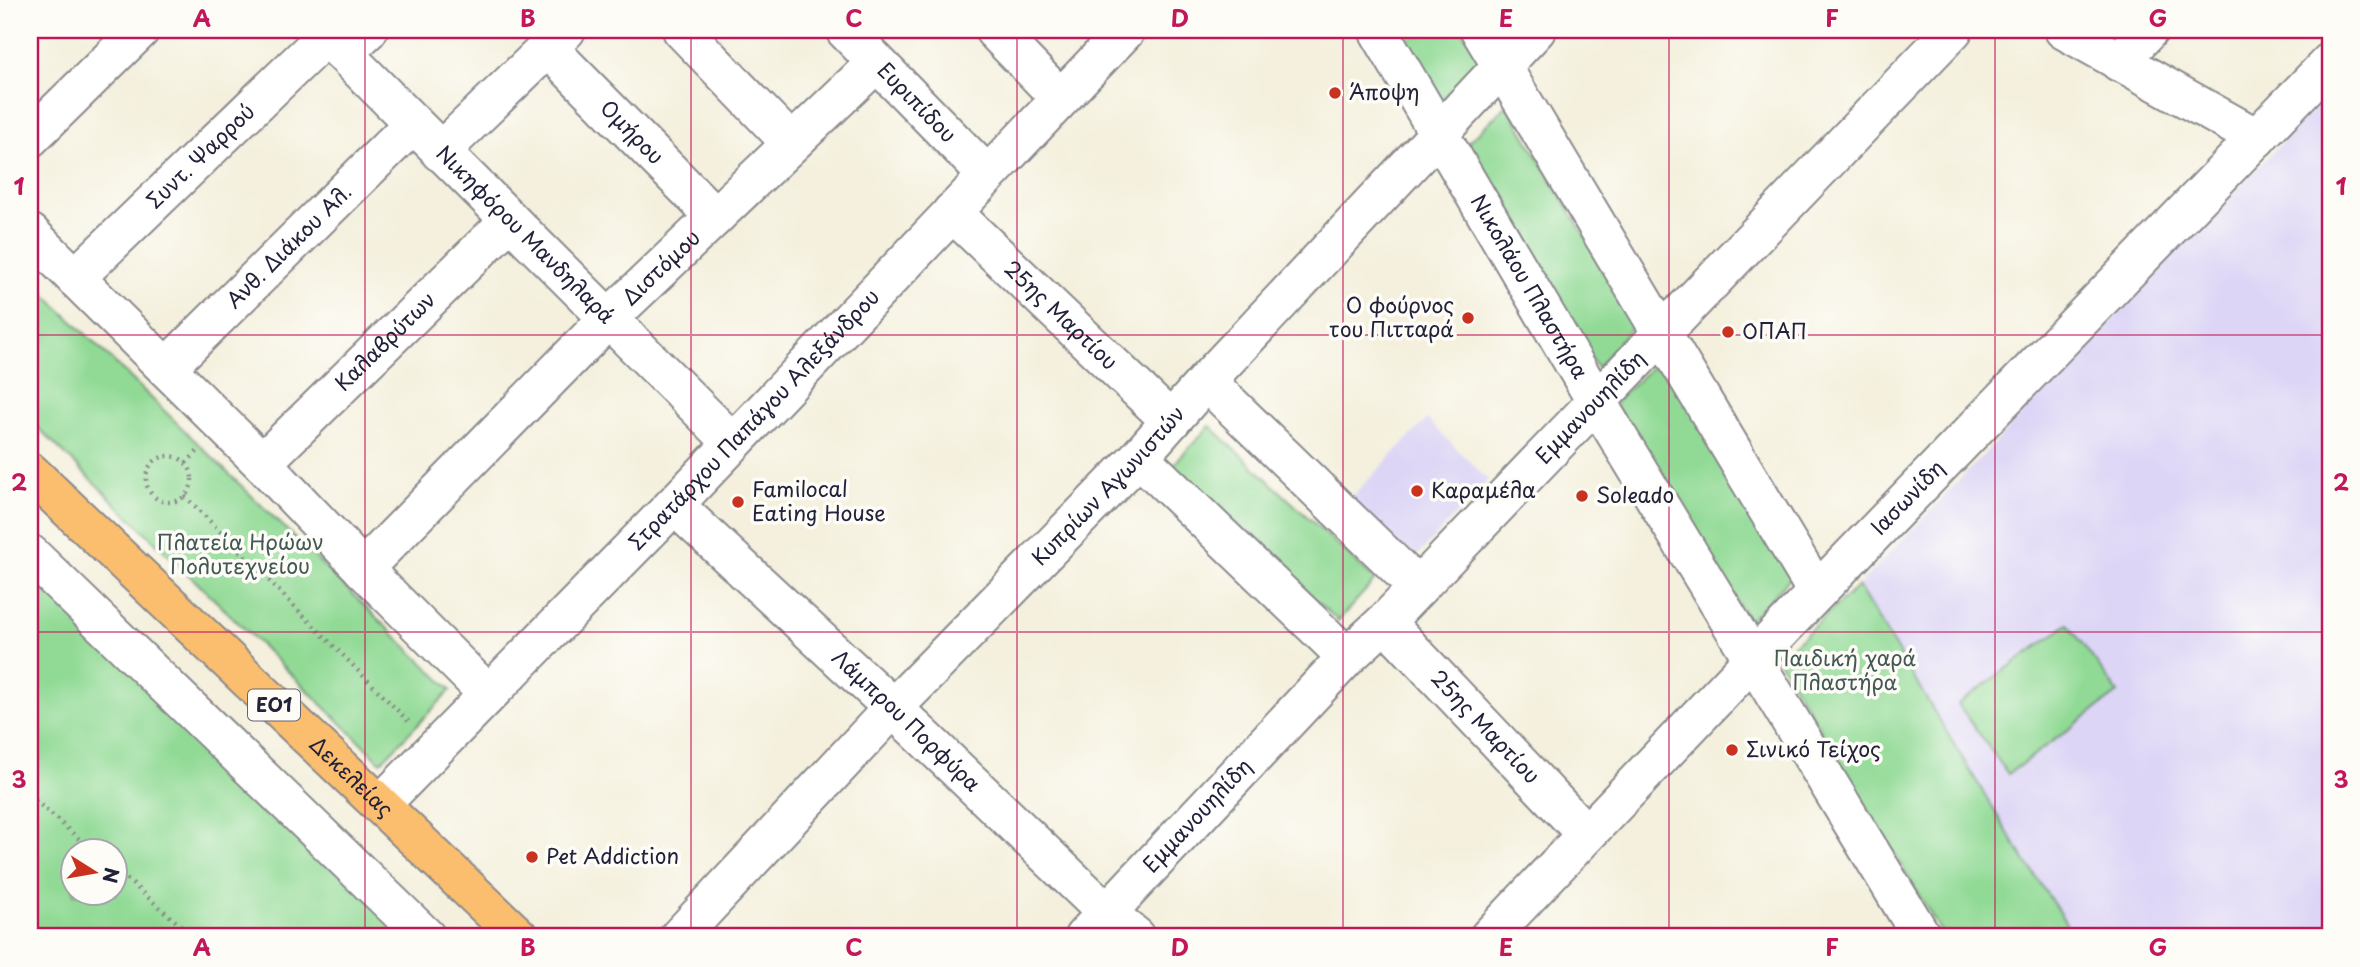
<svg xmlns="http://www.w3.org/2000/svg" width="2360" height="967" viewBox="0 0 2360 967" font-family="'Playpen Sans',sans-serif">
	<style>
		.built { fill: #ddd5f6 }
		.green { fill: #91da95; stroke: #5a7e68; stroke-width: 2; fill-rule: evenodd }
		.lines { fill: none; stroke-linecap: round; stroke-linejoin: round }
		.minor-casing { stroke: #8b898c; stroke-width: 42 }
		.major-casing { stroke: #8b898c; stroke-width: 42 }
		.path { stroke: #8b898c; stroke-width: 4.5; stroke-dasharray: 2 5; stroke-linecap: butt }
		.minor { stroke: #fff; stroke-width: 38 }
		.major { stroke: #fbbe6e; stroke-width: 38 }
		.grid { fill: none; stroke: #c2185b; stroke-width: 2; stroke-opacity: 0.55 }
		.poi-dot { fill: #c8321e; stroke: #fdfcf7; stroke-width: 2.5 }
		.labels { text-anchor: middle; stroke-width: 7; stroke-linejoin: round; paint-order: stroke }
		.shield { fill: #fdfcf7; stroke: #646373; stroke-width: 2 }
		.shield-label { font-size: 19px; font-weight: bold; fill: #22223b }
		.poi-label { font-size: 21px; fill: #22223b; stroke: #fdfcf7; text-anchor: start }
		.street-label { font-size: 21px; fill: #22223b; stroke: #fdfcf7 }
		.park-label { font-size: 21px; fill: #435956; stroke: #fdfcf7 }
		.neatline { fill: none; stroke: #c2185b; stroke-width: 2.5 }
		.grid-label { font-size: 23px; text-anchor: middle; font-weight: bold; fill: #c2185b }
	</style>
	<rect width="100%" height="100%" fill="#fdfcf7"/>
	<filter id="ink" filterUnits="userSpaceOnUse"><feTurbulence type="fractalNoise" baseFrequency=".0143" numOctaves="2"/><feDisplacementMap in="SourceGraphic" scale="14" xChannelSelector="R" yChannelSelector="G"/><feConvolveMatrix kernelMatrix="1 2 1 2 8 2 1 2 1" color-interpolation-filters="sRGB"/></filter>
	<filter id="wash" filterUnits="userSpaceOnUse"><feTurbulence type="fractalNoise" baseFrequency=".00686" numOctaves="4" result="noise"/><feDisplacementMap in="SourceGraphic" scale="28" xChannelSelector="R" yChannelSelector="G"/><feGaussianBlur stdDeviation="1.57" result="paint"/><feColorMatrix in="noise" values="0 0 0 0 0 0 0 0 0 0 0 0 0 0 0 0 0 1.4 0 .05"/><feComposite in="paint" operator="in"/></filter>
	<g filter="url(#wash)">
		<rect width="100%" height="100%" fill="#f4f0dd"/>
		<!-- built -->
		<g class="built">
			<polygon points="2330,92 2330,937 2075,937 2014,843 1858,586"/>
			<polygon points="1427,419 1488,480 1412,561 1350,499"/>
		</g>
		<!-- green -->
		<g class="green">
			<polygon points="1397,30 1462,30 1481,59 1440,102"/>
			<polygon points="1507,105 1636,322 1597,368 1467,143"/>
			<polygon points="30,280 451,690 381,762 30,420"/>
			<polygon points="1663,356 1795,573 1749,621 1614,403"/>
			<polygon points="1210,426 1375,580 1338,621 1172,466"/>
			<path d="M 30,571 L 408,937 L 30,937 ZM 74,852 L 116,852 L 116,894 L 74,894 Z"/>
			<polygon points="1858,586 2014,843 2075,937 1944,937 1778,659"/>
			<polygon points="2068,624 2118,693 2008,774 1958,704"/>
		</g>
	</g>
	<g filter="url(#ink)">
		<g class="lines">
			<!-- minor casing -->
			<g class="minor-casing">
				<g id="minor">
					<path id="s1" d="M 320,30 L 732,442"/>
					<polyline points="682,30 791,143"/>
					<path id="s2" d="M 845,30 L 987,175"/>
					<polyline points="994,30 1060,98"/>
					<path id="s3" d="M 1378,30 L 1596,401 L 1922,937"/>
					<polyline points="1480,30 1817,592"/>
					<polyline points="2064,30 2257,138"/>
					<path id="s4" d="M 548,48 L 715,217"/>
					<polyline points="343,53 368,30"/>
					<polyline points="2119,62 2149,30"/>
					<polyline points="30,138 140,30"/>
					<polyline points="440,152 566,30"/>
					<path id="s5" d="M 952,212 L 1171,421"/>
					<polyline points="30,233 262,463 363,569 488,694"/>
					<path id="s6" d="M 75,278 L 326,36"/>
					<path id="s7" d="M 166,368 L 413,124"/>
					<polyline points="1206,381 1418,587"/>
					<polyline points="1139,457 1347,657"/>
					<path id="s8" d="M 262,463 L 510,220"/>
					<path id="s9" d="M 674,505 L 893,708 L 1107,913 L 1136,937"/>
					<polyline points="30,554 426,937"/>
					<path id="s10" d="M 363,569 L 608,319 L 876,63"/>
					<path id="s11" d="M 1385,622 L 1586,834"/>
					<path id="s12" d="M 380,805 L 674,505 L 1126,30"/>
					<path id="s13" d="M 679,937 L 893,708 L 1139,457 L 1206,381 L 1536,30"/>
					<path id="s14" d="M 1084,937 L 1347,657 L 1385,622 L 1953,30"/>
					<path id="s15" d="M 1489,937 L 1817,592 L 2330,62"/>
				</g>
			</g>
			<!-- major casing -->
			<g class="major-casing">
				<g id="major">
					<path id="s16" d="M 30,472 L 519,937"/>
				</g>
			</g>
			<!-- path -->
			<g class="path">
				<circle cx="169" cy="479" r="23"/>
				<polyline points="186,463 198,451"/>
				<polyline points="185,496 411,724"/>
				<polyline points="30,796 94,852"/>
				<polyline points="116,870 194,937"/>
			</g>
			<!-- minor -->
			<use href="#minor" class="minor"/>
			<!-- major -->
			<use href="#major" class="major"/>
		</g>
	</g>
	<!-- grid -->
	<path class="grid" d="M 365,30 L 365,937M 691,30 L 691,937M 1017,30 L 1017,937M 1343,30 L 1343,937M 1669,30 L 1669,937M 1995,30 L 1995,937M 30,335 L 2330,335M 30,632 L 2330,632"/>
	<!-- markers -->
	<g class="poi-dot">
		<circle cx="1335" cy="93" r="7"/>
		<circle cx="1468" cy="318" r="7"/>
		<circle cx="1728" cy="332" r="7"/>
		<circle cx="1417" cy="491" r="7"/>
		<circle cx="1582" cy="496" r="7"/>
		<circle cx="738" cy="502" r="7"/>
		<circle cx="1732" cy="750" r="7"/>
		<circle cx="532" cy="857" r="7"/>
	</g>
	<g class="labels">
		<!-- shield labels -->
		<rect class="shield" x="248" y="689.5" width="52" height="31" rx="5"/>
		<g class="shield-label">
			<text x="274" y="712">ΕΟ1</text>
		</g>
		<!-- poi labels -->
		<g class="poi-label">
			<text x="1349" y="100">Άποψη</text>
			<text x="1454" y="313" text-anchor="end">Ο φούρνος<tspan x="1454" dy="24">του Πιτταρά</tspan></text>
			<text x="1742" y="339">ΟΠΑΠ</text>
			<text x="752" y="497">Familocal<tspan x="752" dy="24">Eating House</tspan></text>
			<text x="1431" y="498">Καραμέλα</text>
			<text x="1596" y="503">Soleado</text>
			<text x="1746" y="757">Σινικό Τείχος</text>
			<text x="546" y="864">Pet Addiction</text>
		</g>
		<!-- street labels -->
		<g class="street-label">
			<text dy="7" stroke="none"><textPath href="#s2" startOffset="102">Ευριπίδου</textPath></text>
			<text dy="7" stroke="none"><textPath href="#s4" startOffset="119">Ομήρου</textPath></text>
			<text dy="7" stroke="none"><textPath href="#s6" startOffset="175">Συντ. Ψαρρού</textPath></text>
			<text dy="7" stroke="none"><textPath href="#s1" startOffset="290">Νικηφόρου Μανδηλαρά</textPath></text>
			<text dy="7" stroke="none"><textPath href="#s7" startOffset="173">Ανθ. Διάκου Αλ.</textPath></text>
			<text dy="7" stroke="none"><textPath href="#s10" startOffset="424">Διστόμου</textPath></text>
			<text dy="7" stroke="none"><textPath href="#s3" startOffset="298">Νικολάου Πλαστήρα</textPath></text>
			<text dy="7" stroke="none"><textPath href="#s5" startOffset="150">25ης Μαρτίου</textPath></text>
			<text dy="7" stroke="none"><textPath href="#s8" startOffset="173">Καλαβρύτων</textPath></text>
			<text dy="7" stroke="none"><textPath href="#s14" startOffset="733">Εμμανουηλίδη</textPath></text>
			<text dy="7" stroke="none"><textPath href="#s12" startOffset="537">Στρατάρχου Παπάγου Αλεξάνδρου</textPath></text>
			<text dy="7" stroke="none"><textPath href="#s13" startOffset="623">Κυπρίων Αγωνιστών</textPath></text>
			<text dy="7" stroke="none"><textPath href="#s15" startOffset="607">Ιασωνίδη</textPath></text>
			<text dy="7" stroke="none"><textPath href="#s9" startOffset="317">Λάμπρου Πορφύρα</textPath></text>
			<text dy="7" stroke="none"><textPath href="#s11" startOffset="145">25ης Μαρτίου</textPath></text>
			<text dy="7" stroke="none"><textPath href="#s16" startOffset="443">Δεκελείας</textPath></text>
			<text dy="7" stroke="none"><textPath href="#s14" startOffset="166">Εμμανουηλίδη</textPath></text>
		</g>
		<!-- park labels -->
		<g class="park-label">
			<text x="240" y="550">Πλατεία Ηρώων<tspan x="240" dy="24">Πολυτεχνείου</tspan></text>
			<text x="1845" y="666">Παιδική χαρά<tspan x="1845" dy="24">Πλαστήρα</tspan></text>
		</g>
	</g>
	<!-- margin -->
	<rect width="2360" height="967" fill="none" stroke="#fdfcf7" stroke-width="77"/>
	<!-- north arrow -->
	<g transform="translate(94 872) rotate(101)"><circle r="33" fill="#fdfcf7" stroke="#a5a5ac" stroke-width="2"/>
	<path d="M0-5L12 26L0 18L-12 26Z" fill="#c8321e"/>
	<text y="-10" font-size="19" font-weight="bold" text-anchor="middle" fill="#22223b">N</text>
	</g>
	<rect x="38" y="38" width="2284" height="890" class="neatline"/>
	<g class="grid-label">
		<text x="202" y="27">A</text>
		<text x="528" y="27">B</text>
		<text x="854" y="27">C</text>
		<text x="1180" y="27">D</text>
		<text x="1506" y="27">E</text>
		<text x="1832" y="27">F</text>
		<text x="2158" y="27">G</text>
		<text x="19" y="195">1</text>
		<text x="2341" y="195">1</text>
		<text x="19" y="491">2</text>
		<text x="2341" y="491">2</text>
		<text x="19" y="788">3</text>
		<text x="2341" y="788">3</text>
		<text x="202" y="956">A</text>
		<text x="528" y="956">B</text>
		<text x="854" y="956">C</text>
		<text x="1180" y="956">D</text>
		<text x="1506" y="956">E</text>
		<text x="1832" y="956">F</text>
		<text x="2158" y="956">G</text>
	</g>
</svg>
